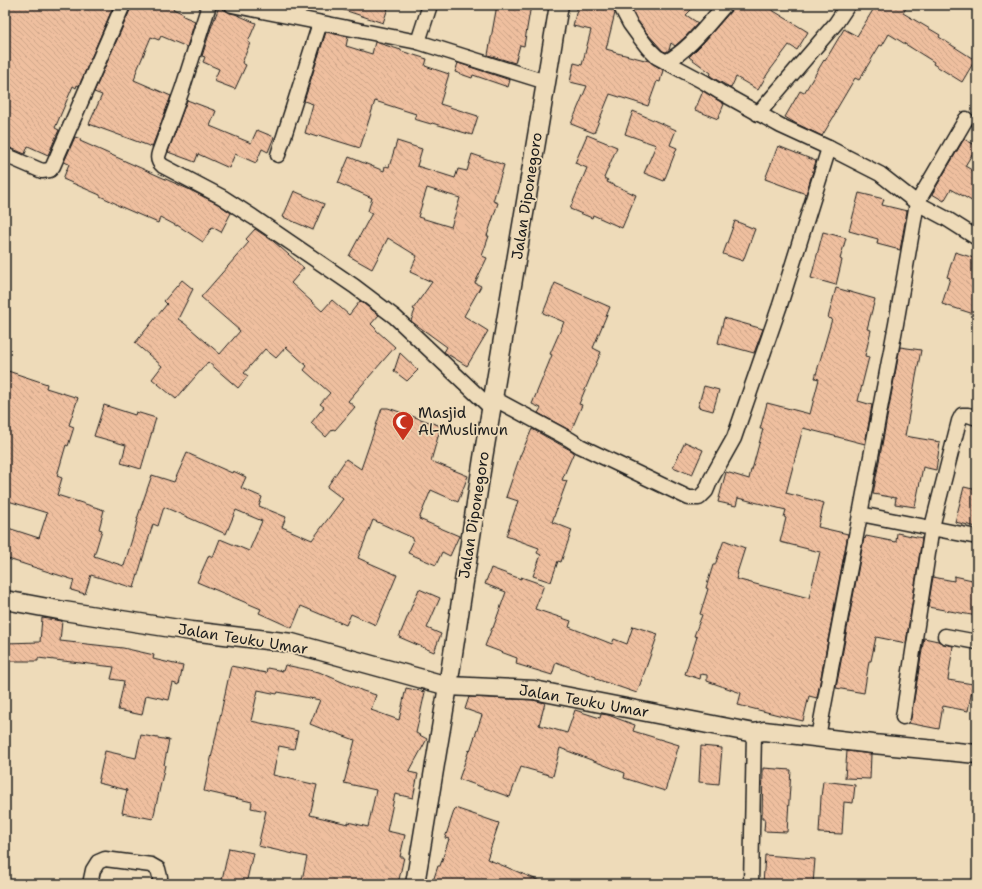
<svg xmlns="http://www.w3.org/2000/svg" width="982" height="889" viewBox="0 0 982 889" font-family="'Shantell Sans',sans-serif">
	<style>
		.building { fill: url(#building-back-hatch); stroke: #1c1c1c; fill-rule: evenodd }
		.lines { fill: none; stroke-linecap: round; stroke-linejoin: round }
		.minor-casing { stroke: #1c1c1c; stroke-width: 17 }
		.tertiary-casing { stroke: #1c1c1c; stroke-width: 21 }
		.minor { stroke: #eedbb9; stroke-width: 14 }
		.tertiary { stroke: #eedbb9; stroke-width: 18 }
		.labels { text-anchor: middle; stroke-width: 3.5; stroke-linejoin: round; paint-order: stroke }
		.street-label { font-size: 15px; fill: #1c1c1c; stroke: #eedbb9 }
		.poi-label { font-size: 15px; fill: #1c1c1c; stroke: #eedbb9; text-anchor: start }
	</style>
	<defs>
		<pattern id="building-back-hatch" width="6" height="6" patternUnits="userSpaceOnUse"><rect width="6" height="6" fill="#efbf9f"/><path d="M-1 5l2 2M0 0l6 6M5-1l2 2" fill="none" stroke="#cca488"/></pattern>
	</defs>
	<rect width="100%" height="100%" fill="#eedbb9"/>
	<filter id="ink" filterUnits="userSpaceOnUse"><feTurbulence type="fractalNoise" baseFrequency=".025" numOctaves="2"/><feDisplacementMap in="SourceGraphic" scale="8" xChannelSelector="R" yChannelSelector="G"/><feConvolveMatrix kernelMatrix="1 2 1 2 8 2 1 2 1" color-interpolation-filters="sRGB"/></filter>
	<g filter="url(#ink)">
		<!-- building -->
		<g class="building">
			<polygon points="5,5 114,5 79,86 77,85 76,88 73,86 55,128 59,130 48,155 28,146 25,154 8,147 5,147"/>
			<polygon points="131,5 175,5 173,9 184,14 183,16 195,21 187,47 161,36 159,40 151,37 135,75 136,75 134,80 171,96 152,147 89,124 102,95 94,92 131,8"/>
			<polygon points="339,5 389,5 383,23 338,8"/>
			<polygon points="497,5 531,5 524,46 520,45 515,63 488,55"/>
			<polygon points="578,5 612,5 615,13 606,49 613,51 613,52 649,61 653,64 663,70 660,82 657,81 648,106 610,94 594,133 571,124 587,86 570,82 574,63 582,65 591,30 573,26"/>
			<polygon points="630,5 696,5 686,15 698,23 685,37 675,46 671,43 669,50 666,52 663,51 646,32 637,20"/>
			<polygon points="733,5 764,5 808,32 797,50 789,45 768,73 758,90 736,77 731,88 710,76 711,73 689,57 704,42 731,11"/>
			<polygon points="876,5 908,5 903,13 940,35 939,37 975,60 962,82 933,64 934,62 889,34 882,46 880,45 859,80 855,78 835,112 836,113 822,136 795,123 785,117 800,91 804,93 824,60 825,61 844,29 857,36"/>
			<polygon points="219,7 230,13 235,14 256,23 248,42 250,43 242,63 246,65 235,89 214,81 219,69 203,62 205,57 202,56 211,28"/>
			<polygon points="326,32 348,37 346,46 372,54 375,42 401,50 401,51 427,59 425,66 449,74 440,104 478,116 472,135 432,123 431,124 414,119 416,114 375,101 360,148 318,135 317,137 305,133 313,104 304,101"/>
			<polygon points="458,63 510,80 508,87 473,75 472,78 455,72"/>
			<polygon points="703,91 724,104 718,119 695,110"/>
			<polygon points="187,100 216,111 210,126 251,143 257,130 274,137 268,152 262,149 256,163 235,154 229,168 198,154 195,162 168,152"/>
			<polygon points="633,111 676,130 670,145 677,148 664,181 644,173 656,145 625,134"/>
			<polygon points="587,135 617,147 604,178 608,180 607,182 636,195 622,228 593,215 592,218 570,209 587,168 575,163"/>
			<polygon points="75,137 81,139 80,141 188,189 218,204 231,213 221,232 212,227 203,242 177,225 177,226 160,217 158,223 117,205 117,204 100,196 100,195 63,179 69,164 64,162"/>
			<polygon points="964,139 977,146 965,166 977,173 977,204 951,189 944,201 932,194"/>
			<path d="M 397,141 L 422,149 L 417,166 L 455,178 L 458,169 L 467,171 L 472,154 L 504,165 L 493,201 L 498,203 L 487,236 L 489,236 L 482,256 L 487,258 L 475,283 L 481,286 L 464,316 L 488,331 L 467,366 L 444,352 L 447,347 L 411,321 L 415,310 L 413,309 L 432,282 L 410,272 L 417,256 L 388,238 L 372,269 L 349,256 L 372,213 L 368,211 L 372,198 L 338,183 L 349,157 L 384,171 L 385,166 L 389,167 ZM 427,188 L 460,198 L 451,227 L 418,217 Z"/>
			<polygon points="778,146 816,161 806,194 765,179"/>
			<polygon points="294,191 324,204 313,230 283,217"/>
			<polygon points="859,193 884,199 882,205 907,211 900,250 877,244 878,239 849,231"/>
			<polygon points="735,221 755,229 743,261 723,254"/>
			<polygon points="255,229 273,241 304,268 291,283 322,311 332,300 349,315 360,301 379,315 371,324 376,329 376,330 395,347 348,401 355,407 335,430 333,429 326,437 311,423 324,407 320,404 330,393 304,370 307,366 286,347 276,358 265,349 244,373 248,376 238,388 208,362 176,399 152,379 162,366 135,343 167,304 164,301 182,280 193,289 178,319 184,323 220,354 240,331 201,297 249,242 246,239"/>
			<polygon points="823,232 846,238 840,259 842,260 836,285 811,278"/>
			<polygon points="955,252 977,259 977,315 942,304 950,278 947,277"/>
			<polygon points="555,283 610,307 593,348 601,352 579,404 582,405 571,431 538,413 541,408 532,404 552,355 550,354 564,322 543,313"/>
			<polygon points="836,288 875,299 867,329 871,330 865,356 869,357 858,401 872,405 865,444 803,428 786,493 824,503 818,527 848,534 817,698 809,696 803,721 738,705 741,693 707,681 707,675 701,674 700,679 685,674 697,637 694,636 702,615 700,614 708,589 706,588 713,565 715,565 724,540 745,548 737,573 738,573 736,579 809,598 820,552 780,542 786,518 784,517 786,510 738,498 736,506 718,502 726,472 749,479 751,470 752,470 763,429 760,429 767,403 810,414 819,379 815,378 832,319 828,318"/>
			<polygon points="724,318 763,329 754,353 718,343"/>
			<polygon points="900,347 921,350 905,436 940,442 936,470 923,467 915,507 895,504 896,498 873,494"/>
			<polygon points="400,353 418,370 407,381 394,371"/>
			<polygon points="5,370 47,384 46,388 78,398 69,425 74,427 68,446 66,445 57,476 62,478 57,495 104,510 99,529 102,530 94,556 124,566 138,519 137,519 152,475 174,482 187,453 232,473 233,471 246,477 241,488 262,497 259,506 286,517 282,527 312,540 343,499 327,487 346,459 361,469 382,408 388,408 441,426 431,461 468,476 458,502 431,490 419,519 459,536 450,556 442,552 436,565 408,553 414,540 412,540 413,538 373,520 358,558 397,575 376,625 351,614 346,625 301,606 292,628 259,613 261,609 197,582 209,555 213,557 220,539 249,551 262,521 236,510 226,534 164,507 158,526 153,524 134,588 91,575 85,594 71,590 74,580 5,558 5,527 39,538 47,513 5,500"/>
			<polygon points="704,386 719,390 713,411 698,407"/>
			<polygon points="104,405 135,415 136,412 156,418 141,469 121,463 126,445 94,436"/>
			<polygon points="532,429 574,452 562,480 567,481 552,522 572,530 561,562 558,561 551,582 533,576 541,555 537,553 539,548 506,536 518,501 506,497 520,456"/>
			<polygon points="685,442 703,450 692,475 673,467"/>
			<polygon points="964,487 977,490 977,527 955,522"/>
			<polygon points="897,533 922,538 906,643 876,637 871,661 869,661 864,693 836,688 864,538 865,539 866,536 896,542"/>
			<polygon points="491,568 521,579 521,577 544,585 535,609 571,621 569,627 612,644 614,639 627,644 633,626 658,634 637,693 596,679 596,677 556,662 552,675 516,664 517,658 485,646 492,628 493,628 506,592 485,584"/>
			<polygon points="954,576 977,581 977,616 928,607 933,577 954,581"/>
			<polygon points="419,589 440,598 427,628 441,634 434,652 399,637"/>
			<polygon points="42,618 62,621 60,641 123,648 154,655 153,659 183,666 179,685 173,683 169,700 146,695 142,715 118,710 124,681 111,679 114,667 38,658 38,661 5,661 5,643 40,642"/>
			<polygon points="924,638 938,641 943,644 953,646 948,680 973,684 968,711 943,706 939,729 908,723 911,718"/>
			<path d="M 285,665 L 319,672 L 363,691 L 376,695 L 371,710 L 399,720 L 406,688 L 425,692 L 416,733 L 427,739 L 409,772 L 418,774 L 413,798 L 395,794 L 387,831 L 405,835 L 400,857 L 404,857 L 398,884 L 301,884 L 307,857 L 258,846 L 266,811 L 251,808 L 252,802 L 204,791 L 231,666 L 266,673 L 267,668 L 283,671 ZM 258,690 L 277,694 L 278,692 L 320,700 L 310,724 L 332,733 L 333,732 L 355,740 L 344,783 L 376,790 L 368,827 L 348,822 L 348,824 L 310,815 L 317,785 L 273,775 L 279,746 L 294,749 L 298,731 L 251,721 Z"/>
			<polygon points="469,697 533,700 545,703 539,725 567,733 575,710 600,718 601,714 608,715 635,725 633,731 679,745 665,791 624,778 625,773 560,748 553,776 521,767 510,797 459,779 469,750 470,751 482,715 465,709"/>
			<polygon points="141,735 169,740 164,765 165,765 153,819 122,813 127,790 98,783 105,751 136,758"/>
			<polygon points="701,746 722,748 719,784 699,782"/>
			<polygon points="847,751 871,754 870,779 845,778"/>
			<polygon points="763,768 791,770 787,832 764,831 765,818 762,818"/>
			<polygon points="823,781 855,785 853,803 844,802 842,834 819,833 821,797"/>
			<polygon points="455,808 499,823 487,859 547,884 432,884 438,866 440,866 449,839 445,838"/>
			<polygon points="229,848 253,853 246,884 221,884"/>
			<polygon points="765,855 815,859 813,884 763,884"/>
		</g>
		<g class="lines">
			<!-- minor casing -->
			<g class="minor-casing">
				<g id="minor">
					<path d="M 209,5 L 182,90 L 159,153 C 157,159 158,162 163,166 L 222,197 L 253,217 L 354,286 L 395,317 L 491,408"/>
					<polyline points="232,5 418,42 546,82"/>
					<polyline points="620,5 630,24 638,35 648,48 657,57 704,82 720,92 781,126 829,148 880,174 917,203 947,219 977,238"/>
					<polyline points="418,42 430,5"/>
					<path d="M 666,62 C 690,49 707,25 725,5"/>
					<polyline points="758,114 836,23 848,5"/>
					<polyline points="5,155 42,171 50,170 53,166 123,5"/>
					<polyline points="278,155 320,23"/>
					<polyline points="493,398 569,439 580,446 689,498 699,498 706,491 711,479 734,438 780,305 829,148"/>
					<polyline points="860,514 977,537"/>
					<polyline points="945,636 977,642"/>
					<polyline points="903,717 932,527 959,421 962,415 968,415 977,418"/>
					<polyline points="818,737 896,324 917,203 966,119"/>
					<polyline points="90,884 93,870 98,862 105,859 151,865 158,869 160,877 160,884"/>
					<polyline points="751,884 754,733"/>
				</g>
			</g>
			<!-- tertiary casing -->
			<g class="tertiary-casing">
				<g id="tertiary">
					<polyline points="5,600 64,611 191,631 292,643 448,686 534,690 754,733 764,731 873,744 977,754"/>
					<polyline points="415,884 448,686 483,458 559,5"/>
				</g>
			</g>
			<!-- minor -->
			<use href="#minor" class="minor"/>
			<!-- tertiary -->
			<use href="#tertiary" class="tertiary"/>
		</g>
	</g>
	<!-- icons -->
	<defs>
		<g id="mosque-pin" transform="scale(1.15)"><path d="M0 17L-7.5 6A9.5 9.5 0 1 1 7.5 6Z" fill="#c8321e" stroke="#eedbb9"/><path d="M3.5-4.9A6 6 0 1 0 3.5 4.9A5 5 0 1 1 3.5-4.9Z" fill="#fff"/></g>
	</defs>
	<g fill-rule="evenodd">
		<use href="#mosque-pin" x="403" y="422"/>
	</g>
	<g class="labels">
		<!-- street labels -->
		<g class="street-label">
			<text transform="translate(527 196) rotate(-81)" y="5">Jalan Diponegoro</text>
			<text transform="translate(474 515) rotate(-81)" y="5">Jalan Diponegoro</text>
			<text transform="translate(243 639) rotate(9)" y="5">Jalan Teuku Umar</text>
			<text transform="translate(584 701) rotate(10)" y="5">Jalan Teuku Umar</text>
		</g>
		<!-- poi labels -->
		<g class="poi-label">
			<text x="418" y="418">Masjid<tspan x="418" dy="17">Al-Muslimun</tspan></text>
		</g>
	</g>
	<!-- margin -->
	<rect width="982" height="889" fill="none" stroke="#eedbb9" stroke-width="20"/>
	<rect x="10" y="10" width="962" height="869" fill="none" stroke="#1c1c1c" stroke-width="1.5" filter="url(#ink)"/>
</svg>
